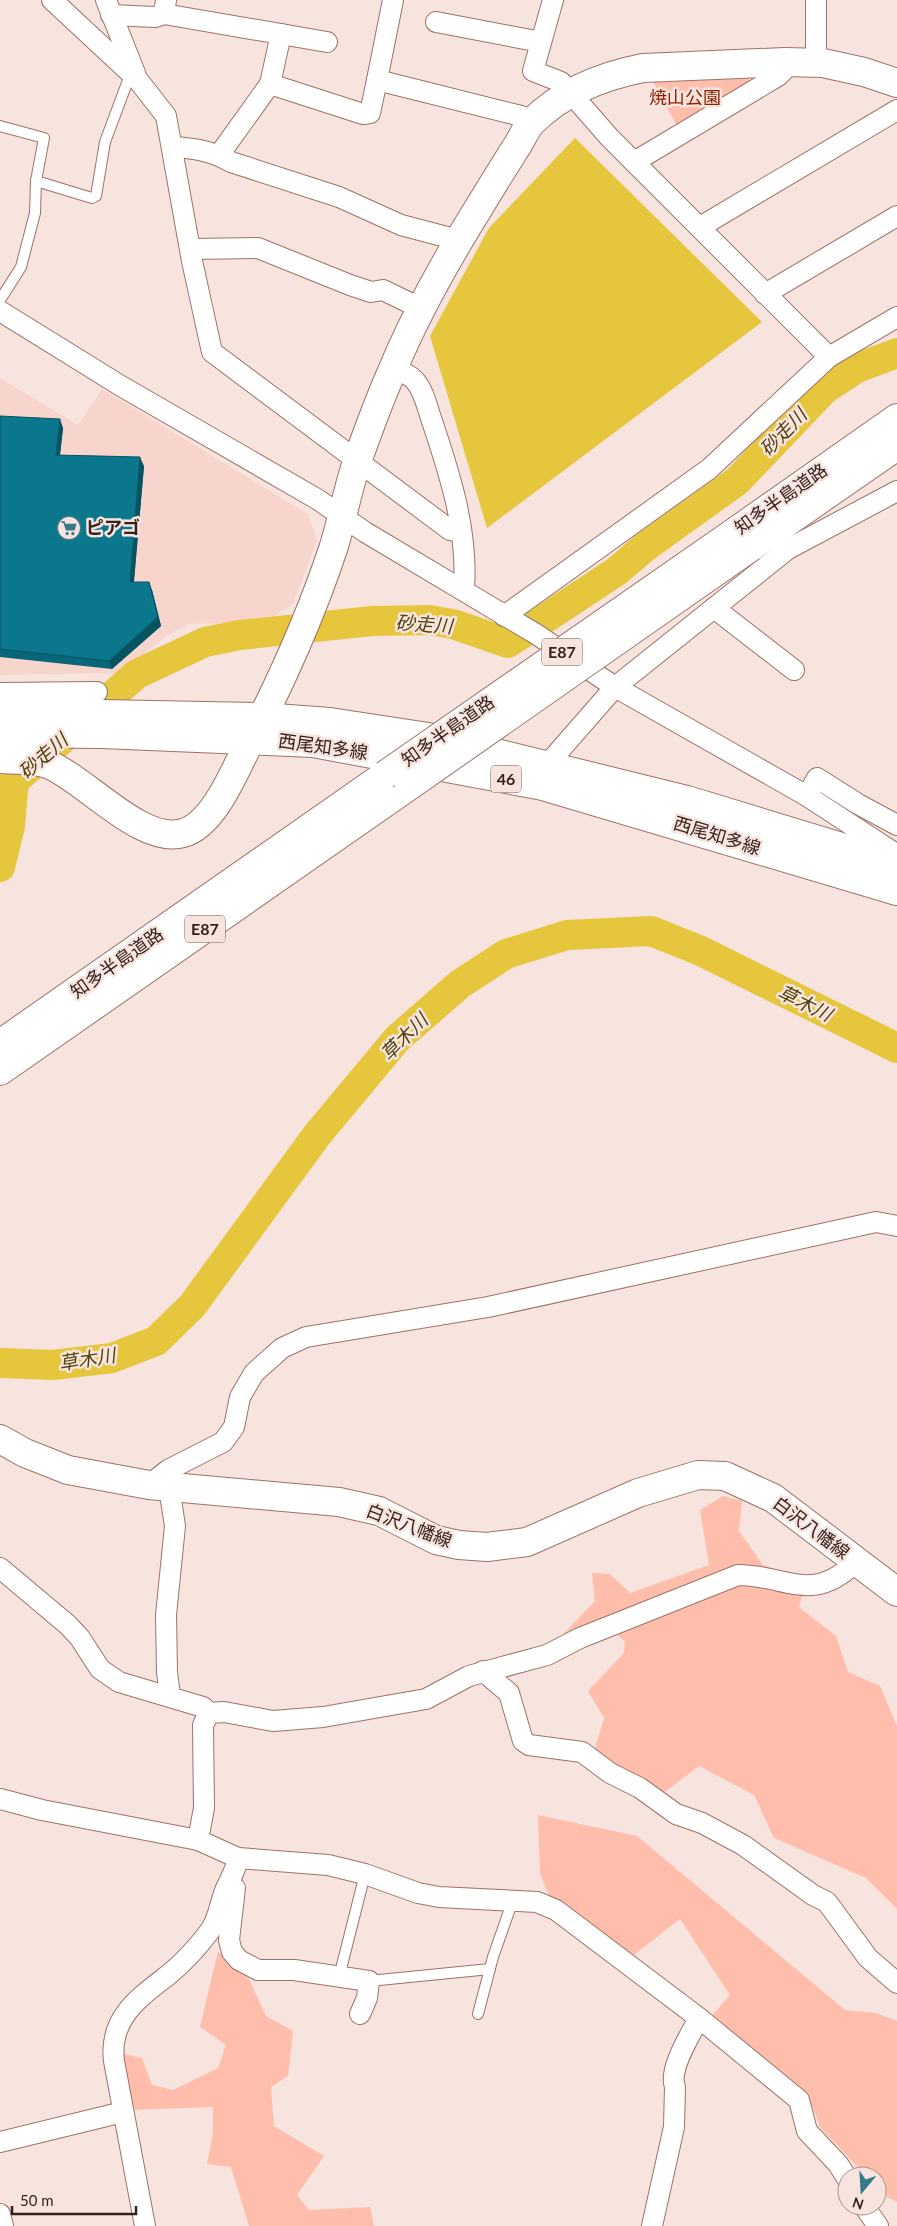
<svg xmlns="http://www.w3.org/2000/svg" width="897" height="2226" viewBox="0 0 897 2226" font-family="Lato,'Noto Sans JP',sans-serif">
	<style>
		.built { fill: #f8d5cc }
		.green { fill: #ffbeac }
		.water { fill: #e5c63c }
		.lines { fill: none; stroke-linecap: round; stroke-linejoin: round }
		.river { stroke: #e5c63c; stroke-width: 30 }
		.lane-casing { stroke: #9d7266; stroke-width: 12 }
		.street-casing { stroke: #9d7266; stroke-width: 22 }
		.secondary-casing { stroke: #9d7266; stroke-width: 30 }
		.primary-casing { stroke: #9d7266; stroke-width: 30 }
		.highway-casing { stroke: #9d7266; stroke-width: 30 }
		.lane { stroke: #fff; stroke-width: 10 }
		.street { stroke: #fff; stroke-width: 20 }
		.secondary { stroke: #fff; stroke-width: 28 }
		.primary { stroke: #fff; stroke-width: 28 }
		.highway { stroke: #fff; stroke-width: 28 }
		.highway-bridge-casing { stroke: #9d7266; stroke-width: 30; stroke-linecap: butt }
		.highway-bridge { stroke: #fff; stroke-width: 28 }
		.wall { fill: #096678 }
		.shaded-wall { fill: #075362 }
		.building { fill: #0a778c; stroke: #075362 }
		.labels { text-anchor: middle; stroke-width: 5; stroke-linejoin: round; paint-order: stroke }
		.shield { fill: #f8e4df; stroke: #6f5c57; stroke-width: 1 }
		.shield-label { font-size: 16px; font-weight: bold; fill: #34221d }
		.park-label { font-size: 18px; fill: #8d2401; stroke: #f8e4df }
		.street-label { font-size: 18px; fill: #34221d; stroke: #f8e4df }
		.poi-label { font-size: 18px; font-weight: bold; fill: #34221d; stroke: #f8e4df; text-anchor: start }
		.water-label { font-size: 19px; font-style: italic; fill: #4e4209; stroke: #f8e4df }
	</style>
	<rect width="100%" height="100%" fill="#f8e4df"/>
	<!-- built -->
	<polygon class="built" points="0,378 78,425 102,389 308,514 317,540 293,604 275,616 227,623 189,624 168,635 119,673 0,675"/>
	<!-- green -->
	<g class="green">
		<polygon points="747,75 750,84 677,126 651,78"/>
		<polygon points="723,1496 742,1501 739,1531 763,1565 807,1579 799,1607 836,1636 848,1672 880,1686 897,1726 897,1909 866,1878 774,1838 754,1795 699,1766 658,1797 594,1752 604,1718 588,1691 624,1653 625,1642 605,1621 554,1644 595,1601 592,1573 610,1574 630,1593 709,1565 700,1510"/>
		<polygon points="538,1815 637,1836 845,2010 876,2013 897,2021 897,2202 885,2196 877,2187 877,2176 866,2176 820,2127 809,2098 710,2018 730,1995 680,1919 630,1958 549,1895 540,1874"/>
		<polygon points="218,1951 249,1979 266,2016 293,2031 288,2076 271,2087 274,2126 324,2156 297,2195 309,2210 370,2207 374,2226 249,2226 231,2167 207,2164 213,2133 213,2107 131,2110 120,2053 142,2058 152,2085 173,2090 218,2068 226,2045 200,2027"/>
	</g>
	<!-- water -->
	<polygon class="water" points="575,138 762,322 487,528 430,336 489,228"/>
	<g class="lines">
		<!-- river -->
		<g class="river">
			<polyline points="0,867 10,826 14,781 137,674 205,642 240,635 372,621 429,620 453,624 508,643 617,571 645,547 737,481 825,389 857,368 897,353"/>
			<polyline points="0,1363 53,1365 112,1358 156,1341 192,1306 317,1135 397,1039 460,984 506,954 567,935 651,931 701,951 897,1048"/>
		</g>
		<!-- lane casing -->
		<g class="lane-casing">
			<g id="lane">
				<polyline points="0,126 44,138 36,181 92,198 96,196 105,142 127,83 134,76"/>
				<polyline points="0,300 21,267 35,213 36,181"/>
				<polyline points="339,1977 365,1874"/>
				<polyline points="369,1981 490,1969"/>
				<polyline points="478,2014 493,1957 513,1900"/>
			</g>
		</g>
		<!-- street casing -->
		<g class="street-casing">
			<g id="street">
				<polyline points="52,0 138,80 166,116 192,261 212,352 450,530 461,532"/>
				<polyline points="106,0 135,73"/>
				<polyline points="166,0 164,14 327,42"/>
				<polyline points="553,0 533,71 561,82 609,137 829,357"/>
				<polyline points="111,15 155,17 164,14"/>
				<polyline points="436,22 541,42"/>
				<polyline points="816,63 816,0"/>
				<polyline points="377,80 393,0"/>
				<polyline points="270,84 281,34"/>
				<path d="M 172,147 C 194,148 212,151 231,162 L 339,197 L 401,225 L 458,240"/>
				<polyline points="219,155 270,84 363,114 370,113 377,80 521,116 531,123"/>
				<polyline points="634,162 778,76 785,69 785,62"/>
				<polyline points="700,227 897,110"/>
				<polyline points="191,249 258,248 350,285 371,292 383,290 420,308"/>
				<polyline points="765,294 897,216"/>
				<polyline points="0,311 121,386 317,499 365,532 536,634 615,687 807,796 893,852"/>
				<path d="M 393,369 C 401,372 410,374 416,382 C 425,393 428,411 433,424 C 451,478 468,532 464,589"/>
				<polyline points="714,608 794,670"/>
				<polyline points="504,616 709,469 829,357 897,317"/>
				<polyline points="0,693 97,692"/>
				<polyline points="546,766 615,687 788,549 897,491"/>
				<polyline points="807,796 817,778 858,804 897,825"/>
				<polyline points="149,1485 168,1470 223,1442 234,1427 240,1397 254,1373 282,1348 306,1337 488,1307 876,1222 897,1226"/>
				<polyline points="169,1487 175,1526 166,1615 167,1672 170,1696"/>
				<polyline points="0,1568 68,1625 80,1638 100,1669 119,1682 203,1707 209,1713"/>
				<polyline points="483,1671 509,1693 523,1741 529,1745 582,1752 610,1773 640,1788 676,1814 702,1823 743,1845 813,1895 827,1902 868,1958 897,1983"/>
				<polyline points="0,1799 42,1810 198,1840 238,1858 328,1865 365,1874 418,1893 439,1897 537,1902 556,1910 699,2018 799,2100 807,2131 838,2164 847,2178"/>
				<path d="M 198,1840 L 204,1808 L 203,1725 L 209,1713 L 224,1712 L 273,1721 L 323,1717 L 426,1699 L 469,1676 L 547,1655 L 580,1638 L 738,1575 C 787,1575 811,1605 856,1562"/>
				<polyline points="235,1888 229,1940 232,1952 239,1960 258,1970 294,1970 369,1981 367,1998 360,2014"/>
				<polyline points="0,2142 123,2112"/>
				<polyline points="864,2206 878,2226"/>
				<polyline points="0,2214 3,2226"/>
				<path d="M 145,2226 L 114,2061 C 109,2019 137,1999 167,1976 C 182,1964 197,1948 209,1932 C 219,1920 220,1900 227,1886 C 232,1876 236,1869 238,1858"/>
				<path d="M 652,2226 L 674,2127 L 675,2087 C 668,2069 691,2034 699,2018"/>
			</g>
		</g>
		<!-- secondary casing -->
		<g class="secondary-casing">
			<g id="secondary">
				<path d="M 0,759 C 16,760 36,759 50,765 C 87,781 142,845 183,833 C 210,826 230,782 241,759 C 277,691 310,619 334,546 C 343,517 348,487 358,459 C 369,428 380,398 393,369 C 417,311 448,257 481,204 C 493,184 505,165 517,146 C 522,138 526,128 532,122 C 562,92 602,76 643,68 L 785,62 L 823,63 L 864,72 L 897,83"/>
				<polyline points="0,1439 25,1453 68,1470 149,1485 339,1502 379,1511 436,1540 459,1545 487,1547 527,1542 638,1493 698,1475 725,1476 773,1498 897,1592"/>
			</g>
		</g>
		<!-- primary casing -->
		<g class="primary-casing">
			<g id="primary">
				<polyline points="0,712 262,717 330,722 435,738 687,800 897,864"/>
				<polyline points="0,733 102,734 313,743 543,786 897,891"/>
			</g>
		</g>
		<!-- highway casing -->
		<g class="highway-casing">
			<g id="highway">
				<polyline points="739,529 897,418"/>
				<polyline points="751,547 897,446"/>
				<polyline points="0,1044 385,775"/>
				<polyline points="0,1071 409,786"/>
			</g>
		</g>
		<!-- lane -->
		<use href="#lane" class="lane"/>
		<!-- street -->
		<use href="#street" class="street"/>
		<!-- secondary -->
		<use href="#secondary" class="secondary"/>
		<!-- primary -->
		<use href="#primary" class="primary"/>
		<!-- highway -->
		<use href="#highway" class="highway"/>
		<!-- highway-bridge casing -->
		<g class="highway-bridge-casing">
			<g id="highway-bridge">
				<polyline points="385,775 739,529"/>
				<polyline points="409,786 751,547"/>
			</g>
		</g>
		<!-- highway-bridge -->
		<use href="#highway-bridge" class="highway-bridge"/>
	</g>
	<!-- wall -->
	<polygon class="wall" points="0,416 63,428 60,455 144,466 134,582 152,590 161,626 112,669 0,657"/>
	<!-- shaded-wall -->
	<g class="shaded-wall">
		<polygon points="60,419 63,428 59,463 56,455"/>
		<polygon points="140,457 144,466 133,590 130,582"/>
		<polygon points="149,582 152,590 161,626 112,669 109,661"/>
	</g>
	<!-- building -->
	<polygon class="building" points="0,416 60,419 56,455 140,457 130,582 149,582 158,617 109,661 0,649"/>
	<!-- icons -->
	<defs>
		<g id="supermarket-ring" transform="scale(1.25)"><circle r="9.5" fill="#f8e4df" stroke="#367989" stroke-width="1.5"/><path d="M-6-5.5h2.5l.6 2H6L4.5 2H-2.5L-4.4-4H-6ZM-1.5 3.2a1.3 1.3 0 1 0 .1 0ZM3 3.2a1.3 1.3 0 1 0 .1 0Z" fill="#367989"/></g>
	</defs>
	<g fill-rule="evenodd">
		<use href="#supermarket-ring" x="69" y="528"/>
	</g>
	<g class="labels">
		<!-- shield labels -->
		<g class="shield">
			<rect x="542" y="638.5" width="40" height="27" rx="4"/>
			<rect x="491" y="765.5" width="30" height="27" rx="4"/>
			<rect x="185" y="915.5" width="40" height="27" rx="4"/>
		</g>
		<g class="shield-label">
			<text x="562" y="658">E87</text>
			<text x="506" y="785">46</text>
			<text x="205" y="935">E87</text>
		</g>
		<!-- park labels -->
		<g class="park-label">
			<text x="685" y="104">焼山公園</text>
		</g>
		<!-- street labels -->
		<g class="street-label">
			<text transform="translate(781 499) rotate(-35)" y="6">知多半島道路</text>
			<text transform="translate(448 731) rotate(-35)" y="6">知多半島道路</text>
			<text transform="translate(323 747) rotate(8)" y="6">西尾知多線</text>
			<text transform="translate(717 836) rotate(17)" y="6">西尾知多線</text>
			<text transform="translate(117 963) rotate(-35)" y="6">知多半島道路</text>
			<text transform="translate(409 1526) rotate(21)" y="6">白沢八幡線</text>
			<text transform="translate(811 1528) rotate(37)" y="6">白沢八幡線</text>
		</g>
		<!-- poi labels -->
		<g class="poi-label">
			<text x="86" y="534">ピアゴ</text>
		</g>
		<!-- water labels -->
		<g class="water-label">
			<text transform="translate(783 432) rotate(-46)" y="7">砂走川</text>
			<text transform="translate(424 624) rotate(4)" y="7">砂走川</text>
			<text transform="translate(43 756) rotate(-41)" y="7">砂走川</text>
			<text transform="translate(805 1003) rotate(26)" y="7">草木川</text>
			<text transform="translate(404 1037) rotate(-45)" y="7">草木川</text>
			<text transform="translate(87 1359) rotate(-9)" y="7">草木川</text>
		</g>
	</g>
	<!-- north arrow -->
	<g transform="translate(862 2191) rotate(198)"><circle r="24" fill="#f8e4df" stroke="#aa9691"/>
	<path d="M0-4L9 19L0 12L-9 19Z" fill="#367989"/>
	<text y="-8" font-size="14" font-weight="bold" text-anchor="middle" fill="#34221d">N</text>
	</g>
	<!-- scale -->
	<path d="M12 2206v8h124v-8" fill="none" stroke="#34221d" stroke-width="2.5"/>
	<text x="20" y="2206" font-size="15" fill="#34221d" stroke="#f8e4df" stroke-width="4" paint-order="stroke">50 m</text>
</svg>
